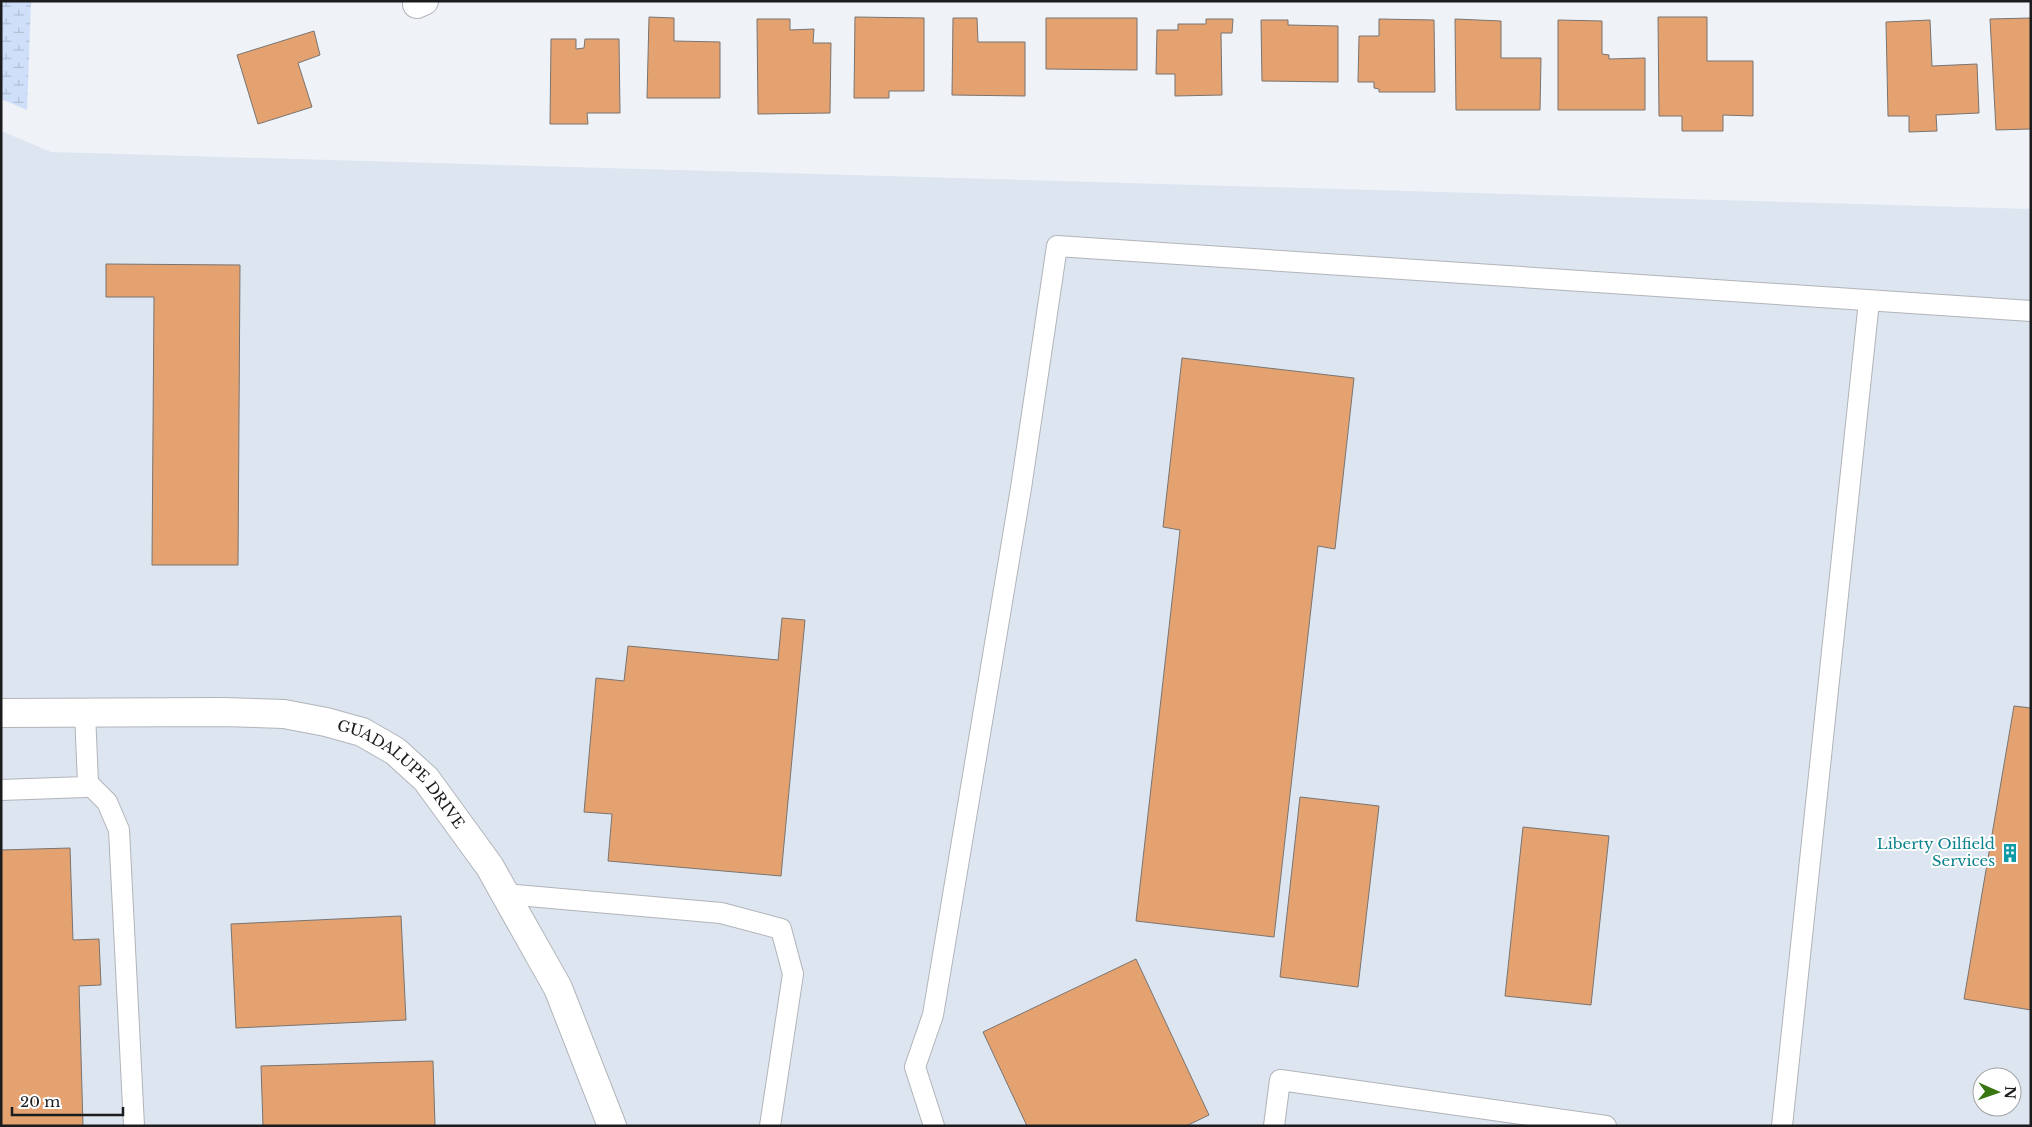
<svg xmlns="http://www.w3.org/2000/svg" width="2032" height="1127" viewBox="0 0 2032 1127" font-family="'Libre Baskerville',serif">
	<style>
		.built { fill: #dde5f0; fill-rule: evenodd }
		.wetland { fill: url(#wetland-marsh) }
		.building { fill: #e4a271; stroke: #797471 }
		.lines { fill: none; stroke-linecap: round; stroke-linejoin: round }
		.service-casing { stroke: #b1b4b9; stroke-width: 22 }
		.minor-casing { stroke: #b1b4b9; stroke-width: 30 }
		.service { stroke: #fff; stroke-width: 20 }
		.minor { stroke: #fff; stroke-width: 28 }
		.labels { text-anchor: middle; stroke-width: 4; stroke-linejoin: round; paint-order: stroke }
		.street-label { font-size: 15px; fill: #1b1c1e; stroke: #fff }
		.culture-label { font-size: 15px; fill: #0d838f; stroke: #fff; text-anchor: end }
	</style>
	<defs>
		<pattern id="wetland-marsh" width="20" height="14" patternUnits="userSpaceOnUse" patternTransform="scale(1.25)"><rect width="20" height="14" fill="#cfdff9"/><path d="M1 5h8M5 5V1M11 12h8M15 12V8" fill="none" stroke="#b1bfd5"/></pattern>
	</defs>
	<rect width="100%" height="100%" fill="#eff2f7"/>
	<!-- built -->
	<path class="built" d="M 1,131 L 51,152 L 2031,209 L 2031,1126 L 1,1126 ZM 1982,1077 L 2012,1077 L 2012,1107 L 1982,1107 Z"/>
	<!-- wetland -->
	<polygon class="wetland" points="1,1 31,1 27,110 1,99"/>
	<!-- building -->
	<g class="building">
		<polygon points="649,17 674,18 674,41 720,42 720,98 647,98"/>
		<polygon points="855,17 924,18 924,91 889,91 889,98 854,98"/>
		<polygon points="1658,17 1707,17 1707,61 1753,61 1753,116 1723,115 1723,131 1682,131 1682,116 1659,116"/>
		<polygon points="953,18 977,18 978,42 1025,42 1025,96 952,95"/>
		<polygon points="1046,18 1137,18 1137,70 1046,69"/>
		<polygon points="2031,18 2031,129 1996,130 1990,19"/>
		<polygon points="757,19 790,19 790,30 814,29 813,43 831,43 830,113 758,114"/>
		<polygon points="1206,19 1233,19 1232,33 1221,33 1222,95 1175,96 1175,74 1156,74 1157,30 1178,30 1178,24 1206,24"/>
		<polygon points="1379,19 1434,20 1435,92 1379,92 1379,89 1374,88 1374,82 1358,82 1359,36 1379,36"/>
		<polygon points="1455,19 1501,21 1501,58 1541,58 1540,110 1456,110"/>
		<polygon points="1261,20 1288,20 1288,25 1338,26 1338,82 1262,81"/>
		<polygon points="1558,20 1602,21 1602,54 1609,55 1609,59 1645,58 1645,110 1558,110"/>
		<polygon points="1930,20 1932,66 1977,64 1979,113 1936,115 1937,131 1909,132 1909,116 1888,116 1886,22"/>
		<polygon points="314,31 320,55 298,63 312,107 258,124 237,55"/>
		<polygon points="551,39 576,39 576,49 584,48 585,39 619,39 620,113 587,113 588,124 550,124"/>
		<polygon points="106,264 240,265 238,565 152,565 154,297 106,297"/>
		<polygon points="1182,358 1354,378 1335,549 1318,546 1274,937 1136,921 1180,530 1163,527"/>
		<polygon points="782,618 805,620 781,876 608,861 612,814 584,812 596,678 624,681 628,646 778,660"/>
		<polygon points="2014,706 2031,708 2031,1010 1964,999"/>
		<polygon points="1300,797 1379,806 1358,987 1280,977"/>
		<polygon points="1523,827 1609,836 1591,1005 1505,996"/>
		<polygon points="70,848 73,940 99,939 101,985 79,986 83,1126 1,1126 1,850"/>
		<polygon points="401,916 406,1020 236,1028 231,924"/>
		<polygon points="1136,959 1209,1115 1186,1126 1027,1126 983,1032"/>
		<polygon points="433,1061 435,1126 263,1126 261,1066"/>
	</g>
	<g class="lines">
		<!-- service casing -->
		<g class="service-casing">
			<g id="service">
				<polyline points="88,783 107,802 119,830 134,1126"/>
				<polyline points="1,790 85,787 88,783 85,713"/>
				<polyline points="505,894 721,913 781,929 793,974 770,1126"/>
				<polyline points="934,1126 915,1067 933,1015 1021,488 1057,246 2031,311"/>
				<polyline points="1274,1126 1280,1080 1606,1126"/>
				<polyline points="1782,1126 1869,301"/>
			</g>
		</g>
		<!-- minor casing -->
		<g class="minor-casing">
			<g id="minor">
				<polyline points="417,4 424,1"/>
				<path id="s1" d="M 1,713 L 223,712 L 284,714 L 326,722 L 362,732 L 395,751 L 426,779 L 490,867 L 505,894 L 558,988 L 612,1126"/>
			</g>
		</g>
		<!-- service -->
		<use href="#service" class="service"/>
		<!-- minor -->
		<use href="#minor" class="minor"/>
	</g>
	<!-- icons -->
	<defs>
		<g id="building-bare" transform="scale(1.5)"><path d="M-4-6H4V6H1V3H-1V6H-4ZM-2.5-4.3h1.7v1.8h-1.7ZM.8-4.3h1.7v1.8H.8ZM-2.5-1h1.7V.8h-1.7ZM.8-1h1.7V.8H.8Z" fill="#0f9aa8" stroke="#fff" stroke-width="2.5" paint-order="stroke"/></g>
	</defs>
	<g fill-rule="evenodd">
		<use href="#building-bare" x="2010" y="853"/>
	</g>
	<g class="labels">
		<!-- street labels -->
		<g class="street-label">
			<text dy="5" stroke="none"><textPath href="#s1" startOffset="420">GUADALUPE DRIVE</textPath></text>
		</g>
		<!-- culture labels -->
		<g class="culture-label">
			<text x="1995" y="849">Liberty Oilfield<tspan x="1995" dy="17">Services</tspan></text>
		</g>
	</g>
	<!-- border -->
	<rect width="2032" height="1127" fill="none" stroke="#1b1c1e" stroke-width="5"/>
	<!-- north arrow -->
	<g transform="translate(1997 1092) rotate(92)"><circle r="24" fill="#ffffff" stroke="#a4a4a5"/>
	<path d="M0-4L9 19L0 12L-9 19Z" fill="#377610"/>
	<text y="-8" font-size="14" font-weight="bold" text-anchor="middle" fill="#1b1c1e">N</text>
	</g>
	<!-- scale -->
	<path d="M12 1107v8h111v-8" fill="none" stroke="#1b1c1e" stroke-width="2.5"/>
	<text x="20" y="1107" font-size="15" fill="#1b1c1e" stroke="#ffffff" stroke-width="4" paint-order="stroke">20 m</text>
</svg>
